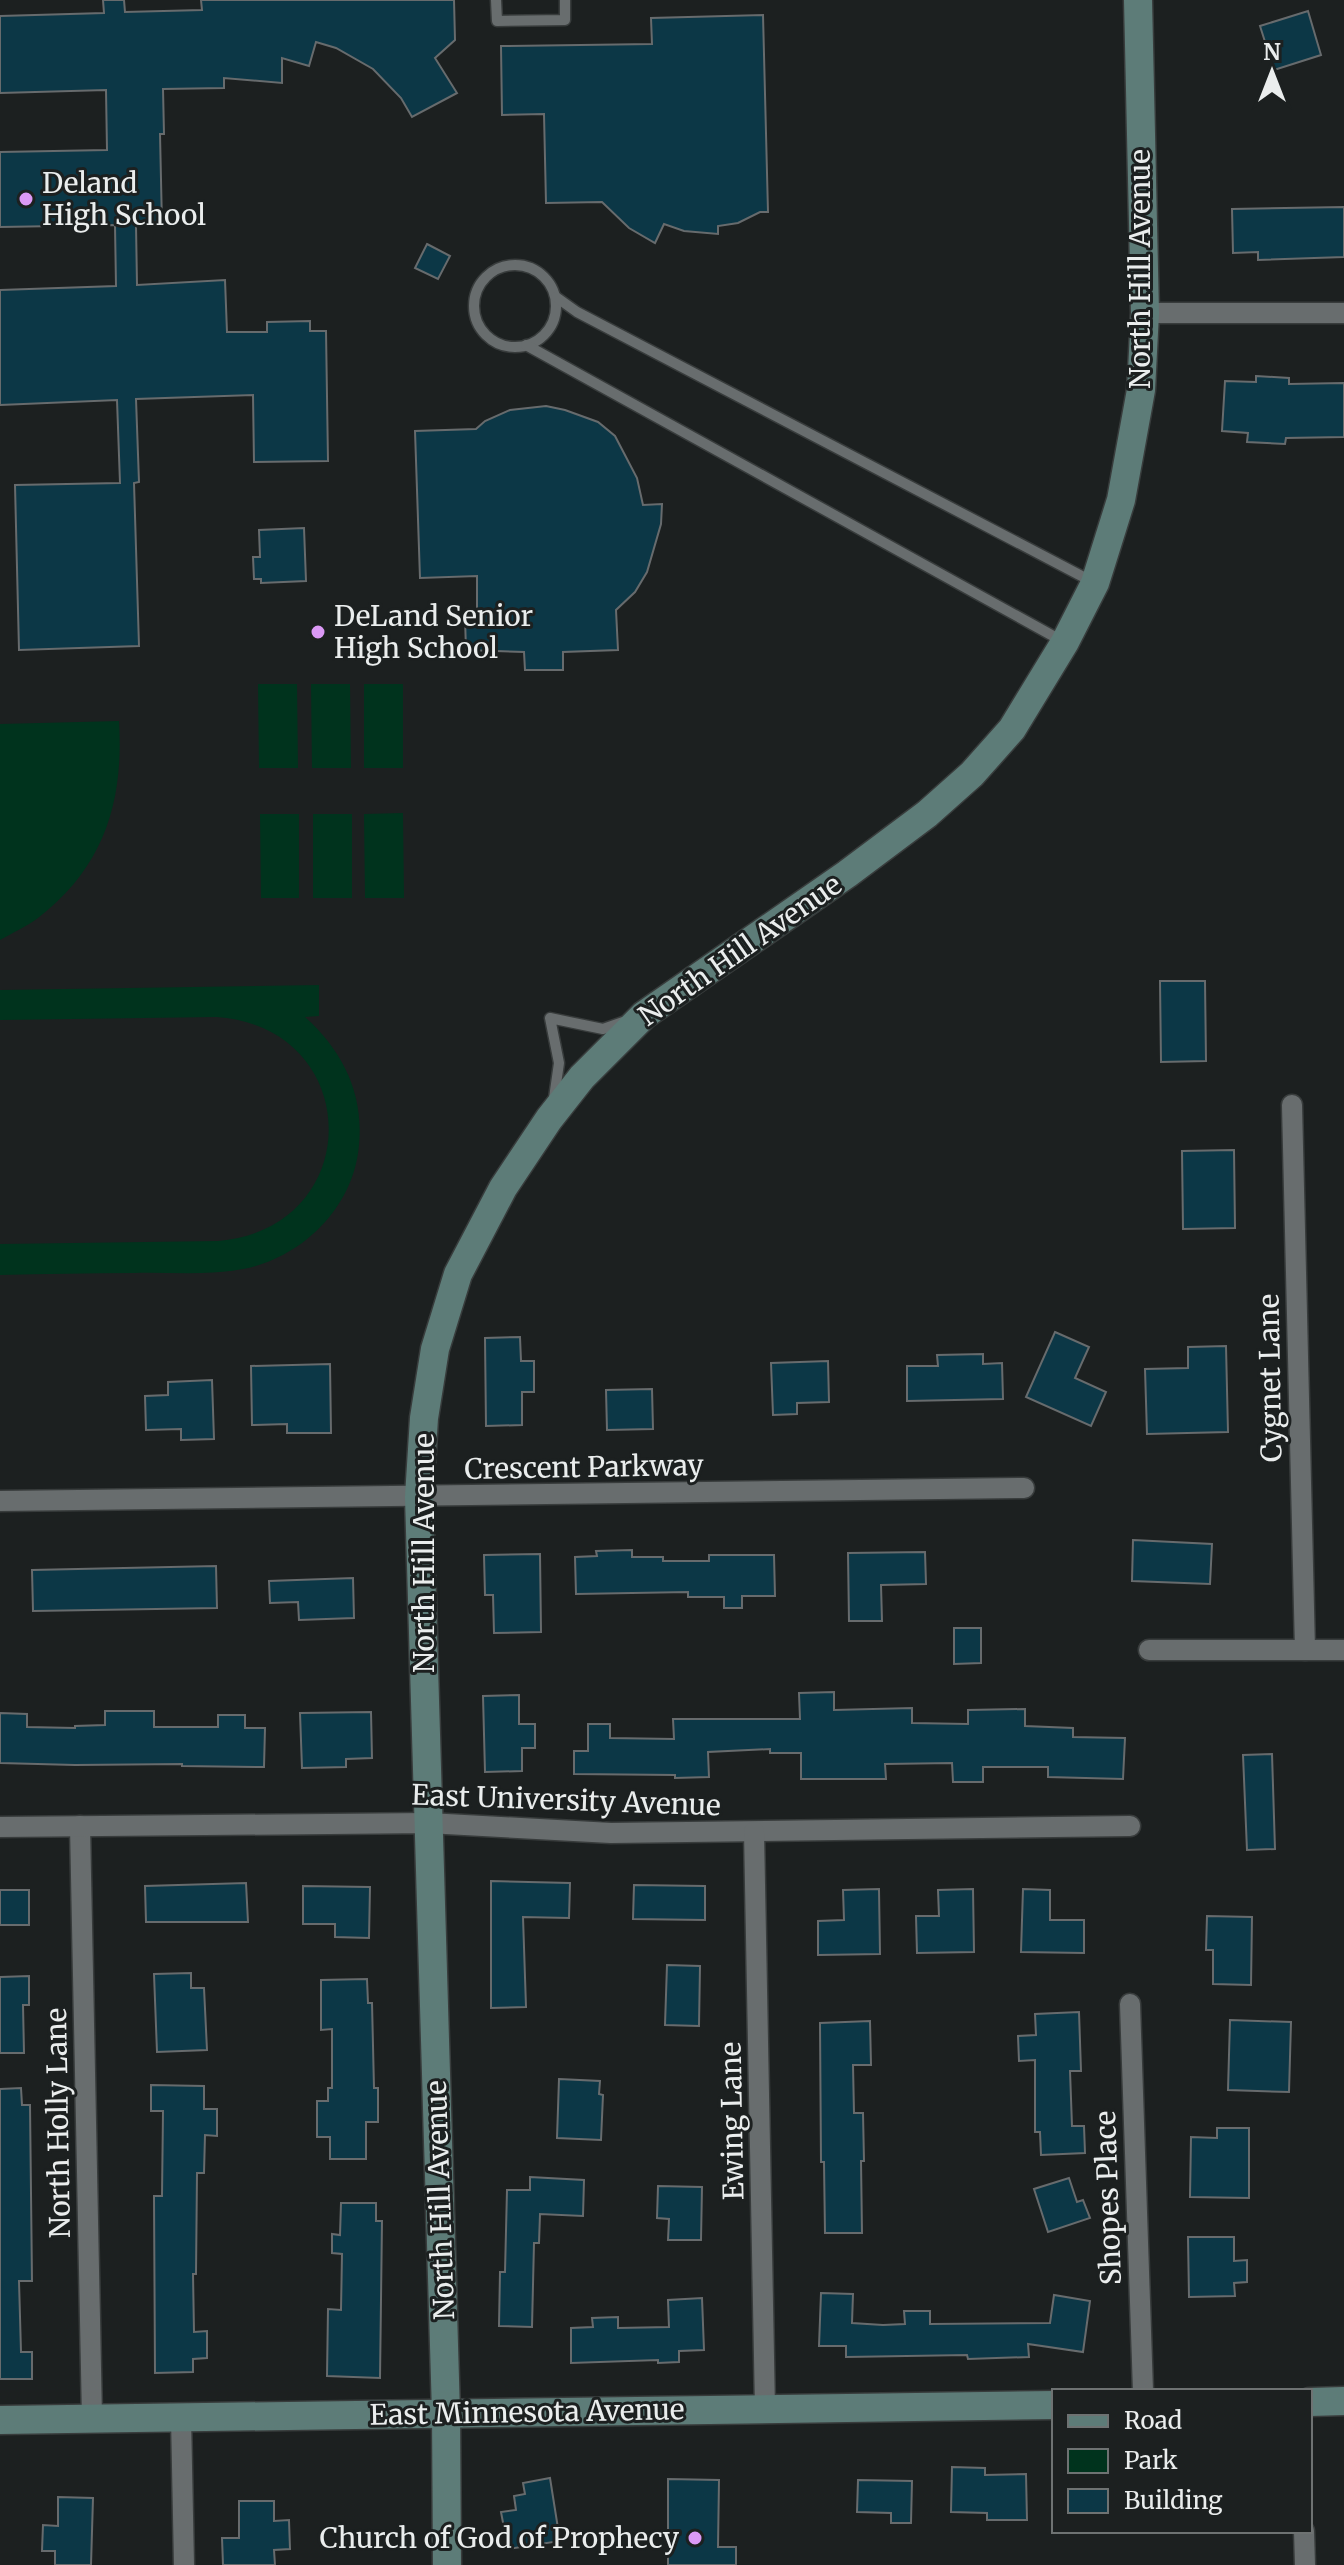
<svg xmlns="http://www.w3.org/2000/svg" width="1344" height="2565" viewBox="0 0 1344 2565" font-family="Merriweather,serif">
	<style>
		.green { fill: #00331d }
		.building { fill: #0c3746; stroke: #676b6d; stroke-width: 2 }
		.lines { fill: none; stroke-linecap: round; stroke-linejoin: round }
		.lane-casing { stroke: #383c3c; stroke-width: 13 }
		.street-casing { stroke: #383c3c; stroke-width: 23 }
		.secondary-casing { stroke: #383c3c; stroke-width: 31 }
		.lane { stroke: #686d6e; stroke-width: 10 }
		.street { stroke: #686d6e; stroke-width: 20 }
		.secondary { stroke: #5d7c78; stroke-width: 28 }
		.poi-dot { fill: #db99f5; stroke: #1c2020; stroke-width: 3 }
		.labels { text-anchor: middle; stroke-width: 6; stroke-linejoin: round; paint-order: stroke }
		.poi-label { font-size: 28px; fill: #eaeded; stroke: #1c2020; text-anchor: start }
		.street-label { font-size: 28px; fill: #eaeded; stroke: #1c2020 }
	</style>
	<rect width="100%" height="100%" fill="#1c2020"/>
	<!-- green -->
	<g class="green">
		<polygon points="258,684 297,684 298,768 259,768"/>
		<polygon points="311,684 350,684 351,768 312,768"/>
		<rect x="364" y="684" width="39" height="84"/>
		<path d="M 119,721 C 124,802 104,867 38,918 C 26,927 12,933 0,940 L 0,724 Z"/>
		<polygon points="403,813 404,898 365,898 364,814"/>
		<polygon points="260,814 299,814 299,898 261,898"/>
		<rect x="313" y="814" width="39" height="84"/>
		<path d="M 319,985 L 319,1016 L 305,1017 C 343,1051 364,1094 359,1145 C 354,1207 302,1258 243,1269 C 208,1276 169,1272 134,1273 C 89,1273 45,1274 0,1275 L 0,1244 L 218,1241 C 367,1228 365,1027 216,1017 L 0,1020 L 0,990 Z"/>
	</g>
	<!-- building -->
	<g class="building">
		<polygon points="103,0 124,0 125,12 202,10 201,0 454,0 455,40 435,58 457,93 412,117 401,98 373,69 336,48 316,42 309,66 282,58 282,83 224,78 224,88 163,89 164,134 160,134 162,225 136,225 137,285 225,280 227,332 267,332 267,322 310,321 310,331 326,331 328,461 254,462 253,395 136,399 139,482 134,483 139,646 19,650 15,485 120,483 117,400 0,405 0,290 116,286 115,225 0,227 0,152 107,150 106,90 0,93 0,16 104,13"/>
		<polygon points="1308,11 1321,55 1274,70 1260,26"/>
		<polygon points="763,15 768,212 760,212 738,223 718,226 718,234 684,231 664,224 655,243 629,228 602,202 546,203 544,114 502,115 501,46 652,44 651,18"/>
		<polygon points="1344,207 1344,257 1258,260 1258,252 1233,253 1232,209"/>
		<polygon points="427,244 450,256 438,279 415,268"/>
		<polygon points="1256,376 1289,378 1289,384 1344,383 1344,437 1286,438 1285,444 1247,442 1248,433 1222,431 1225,381 1256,382"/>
		<polygon points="546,406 565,410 598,422 615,436 637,478 643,505 662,504 661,524 647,572 635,592 616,610 618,650 563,652 563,670 525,670 524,652 466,650 465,618 477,618 477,576 420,578 415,431 476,429 485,421 510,410"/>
		<polygon points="304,528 306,581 261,583 261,579 254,579 253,557 260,557 259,530"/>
		<polygon points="1160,981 1205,981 1206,1061 1161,1062"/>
		<polygon points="1234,1150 1235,1228 1183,1229 1182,1151"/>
		<polygon points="1055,1332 1089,1347 1075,1378 1106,1392 1091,1426 1026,1397"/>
		<polygon points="520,1337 521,1361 534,1361 534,1392 522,1392 522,1425 486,1426 485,1338"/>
		<polygon points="1226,1346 1228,1432 1147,1434 1145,1369 1188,1368 1188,1347"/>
		<polygon points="983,1354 983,1364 1002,1363 1003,1399 907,1401 907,1366 938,1366 937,1355"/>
		<polygon points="828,1361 829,1402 797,1403 797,1414 773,1415 771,1363"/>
		<polygon points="330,1364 331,1433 287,1433 287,1424 252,1425 251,1366"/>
		<polygon points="212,1380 214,1439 181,1440 181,1429 146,1430 145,1396 168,1395 168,1382"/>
		<polygon points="652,1389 653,1429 607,1430 606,1390"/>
		<polygon points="1133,1540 1212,1544 1210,1584 1132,1581"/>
		<polygon points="632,1550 632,1557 663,1557 663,1561 709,1561 709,1555 774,1555 775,1596 742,1596 742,1608 724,1608 724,1597 688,1597 688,1592 576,1594 575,1557 597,1556 596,1551"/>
		<polygon points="925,1552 926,1584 881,1585 882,1621 849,1621 848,1553"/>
		<polygon points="540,1554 541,1632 494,1633 493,1595 485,1595 484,1555"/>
		<polygon points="216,1566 217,1608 33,1611 32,1570"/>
		<polygon points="353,1578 354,1618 299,1620 298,1602 270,1603 269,1581"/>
		<polygon points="954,1628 981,1628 981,1663 954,1664"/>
		<polygon points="834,1692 834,1710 912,1708 912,1723 968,1724 968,1710 1025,1709 1025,1726 1073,1728 1073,1737 1125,1738 1123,1779 1048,1777 1048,1767 983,1767 983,1782 953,1782 952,1763 885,1764 886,1779 801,1779 801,1753 770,1753 770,1749 708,1752 709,1777 675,1778 675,1775 574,1774 574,1751 588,1751 588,1724 610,1724 610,1738 674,1739 673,1719 800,1719 799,1693"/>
		<polygon points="519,1695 519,1724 535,1724 535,1748 522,1748 522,1771 485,1772 483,1696"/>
		<polygon points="105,1711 154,1711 154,1727 218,1727 218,1715 245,1715 245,1728 265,1728 264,1767 182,1766 182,1764 75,1765 0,1763 0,1713 27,1714 27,1727 75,1728 75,1726 105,1725"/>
		<polygon points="371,1712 372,1758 346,1759 346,1767 302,1768 300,1713"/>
		<polygon points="1272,1754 1275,1849 1247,1850 1243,1755"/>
		<polygon points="491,1881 570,1883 569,1918 523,1917 526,2007 491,2008"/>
		<polygon points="246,1883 248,1922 146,1922 145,1886"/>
		<polygon points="634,1885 705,1886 705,1920 633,1919"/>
		<polygon points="303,1886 370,1887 369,1938 335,1937 335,1924 303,1924"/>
		<polygon points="879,1889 880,1954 818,1955 818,1921 844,1920 843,1890"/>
		<polygon points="973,1889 974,1952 917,1953 916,1916 939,1916 938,1890"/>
		<polygon points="1023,1889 1050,1890 1050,1920 1084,1920 1084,1953 1021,1952"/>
		<rect x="0" y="1890" width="29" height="35"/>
		<polygon points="1207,1916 1252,1917 1251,1985 1213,1984 1213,1950 1206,1950"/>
		<polygon points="667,1965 700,1966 699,2026 665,2025"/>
		<polygon points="191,1973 191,1988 204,1988 207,2050 157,2052 154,1974"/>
		<polygon points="29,1976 29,2005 23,2005 24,2053 0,2053 0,1977"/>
		<polygon points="367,1979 368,2003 372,2003 374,2088 378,2088 378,2122 366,2122 366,2159 330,2159 330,2137 317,2137 317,2101 328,2101 328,2088 332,2088 332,2029 321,2030 321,1980"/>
		<polygon points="1079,2012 1081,2071 1070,2071 1072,2126 1084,2126 1085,2153 1041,2155 1040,2132 1035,2132 1035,2060 1019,2061 1018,2036 1036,2035 1035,2014"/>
		<polygon points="1230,2020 1291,2022 1289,2092 1228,2090"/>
		<polygon points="870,2021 871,2065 853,2065 854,2113 863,2113 864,2161 861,2161 862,2233 825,2233 824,2162 821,2162 820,2023"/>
		<polygon points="559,2079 600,2081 599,2094 603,2095 601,2140 557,2138"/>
		<polygon points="151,2085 204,2086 204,2109 217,2109 217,2136 205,2135 204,2173 197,2173 196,2274 193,2274 194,2332 207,2331 207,2358 193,2359 193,2372 155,2373 154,2196 162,2196 163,2111 151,2111"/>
		<polygon points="21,2088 22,2105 30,2105 32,2281 19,2281 21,2352 32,2352 32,2379 0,2379 0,2089"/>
		<polygon points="1217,2128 1249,2128 1249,2198 1190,2197 1191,2137 1217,2138"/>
		<polygon points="530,2177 584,2180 583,2216 540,2214 539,2243 534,2243 532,2327 499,2326 500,2272 505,2272 507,2190 530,2190"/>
		<polygon points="1069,2178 1077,2202 1083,2200 1090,2218 1048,2232 1034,2189"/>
		<polygon points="658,2186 702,2187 701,2240 668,2240 669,2219 657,2218"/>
		<polygon points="341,2203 376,2203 376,2221 382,2221 380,2378 327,2376 328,2309 341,2310 342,2254 332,2253 332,2234 340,2235"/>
		<polygon points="1188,2237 1234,2237 1234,2261 1247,2260 1247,2282 1234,2283 1235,2296 1189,2297"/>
		<polygon points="821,2293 853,2294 852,2323 883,2325 905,2324 904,2311 930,2311 930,2324 1050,2323 1054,2295 1090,2301 1083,2352 1028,2344 1029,2357 968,2359 967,2355 846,2357 846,2346 819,2346"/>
		<polygon points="702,2298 704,2350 679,2351 679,2362 658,2363 658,2360 571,2363 571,2328 593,2327 592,2318 618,2317 618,2328 669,2327 668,2300"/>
		<polygon points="952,2467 985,2468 985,2475 1026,2474 1027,2520 987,2520 987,2513 951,2512"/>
		<polygon points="550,2478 560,2541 508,2549 501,2512 516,2510 514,2496 525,2494 523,2483"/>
		<polygon points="668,2479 719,2480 718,2547 736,2547 736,2565 668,2565"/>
		<polygon points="858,2480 912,2481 911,2523 891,2523 891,2513 857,2512"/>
		<polygon points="58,2497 93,2498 91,2565 55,2565 55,2551 42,2551 43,2525 58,2526"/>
		<polygon points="239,2501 274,2501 274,2521 289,2520 290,2549 274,2550 275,2565 223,2565 222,2538 239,2538"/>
	</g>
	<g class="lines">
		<!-- lane casing -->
		<g class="lane-casing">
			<g id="lane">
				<polyline points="496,0 497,21 565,20 565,0"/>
				<circle cx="515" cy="306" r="41"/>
				<polyline points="556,297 577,312 1093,582"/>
				<polyline points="526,345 1064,642"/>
				<polyline points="554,1098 559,1063 550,1018 603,1029 623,1022"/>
			</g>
		</g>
		<!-- street casing -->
		<g class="street-casing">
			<g id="street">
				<polyline points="1145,313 1344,313"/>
				<polyline points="1292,1105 1305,1650"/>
				<polyline points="0,1501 1024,1488"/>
				<polyline points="1149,1650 1344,1650"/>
				<polyline points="80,1826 92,2418"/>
				<polyline points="0,1827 428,1823 611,1833 1130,1826"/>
				<polyline points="754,1832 765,2409"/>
				<polyline points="1130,2004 1143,2391"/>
				<polyline points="181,2417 184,2565"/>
				<polyline points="1304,2531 1305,2565"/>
			</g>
		</g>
		<!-- secondary casing -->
		<g class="secondary-casing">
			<g id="secondary">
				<polyline points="1310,2402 1344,2401"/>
				<polyline points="0,2420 1054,2405"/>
				<polyline points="447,2565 446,2413 419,1497 424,1418 435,1349 458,1274 503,1188 549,1119 582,1077 644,1015 847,874 927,814 972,774 1012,729 1065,642 1095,583 1121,500 1141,390 1145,313 1138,0"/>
			</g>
		</g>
		<!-- lane -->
		<use href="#lane" class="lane"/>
		<!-- street -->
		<use href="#street" class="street"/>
		<!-- secondary -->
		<use href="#secondary" class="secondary"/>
	</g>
	<!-- markers -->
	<g class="poi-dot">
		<circle cx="26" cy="199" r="8"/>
		<circle cx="318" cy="632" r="8"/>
		<circle cx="695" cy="2538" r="8"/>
	</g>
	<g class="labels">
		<!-- poi labels -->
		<g class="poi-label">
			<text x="42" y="193">Deland<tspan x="42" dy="32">High School</tspan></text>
			<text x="334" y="626">DeLand Senior<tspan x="334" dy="32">High School</tspan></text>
			<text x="679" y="2548" text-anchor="end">Church of God of Prophecy</text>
		</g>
		<!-- street labels -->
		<g class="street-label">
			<text transform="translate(1140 269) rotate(-90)" y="10">North Hill Avenue</text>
			<text transform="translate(740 950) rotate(-35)" y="10">North Hill Avenue</text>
			<text transform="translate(1270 1378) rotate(-91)" y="10">Cygnet Lane</text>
			<text transform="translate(584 1467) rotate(-1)" y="10">Crescent Parkway</text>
			<text transform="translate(424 1553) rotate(-90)" y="10">North Hill Avenue</text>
			<text transform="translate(566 1800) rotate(2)" y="10">East University Avenue</text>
			<text transform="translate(732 2121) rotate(-91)" y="10">Ewing Lane</text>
			<text transform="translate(58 2123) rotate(-91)" y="10">North Holly Lane</text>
			<text transform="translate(1108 2198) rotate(-92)" y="10">Shopes Place</text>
			<text transform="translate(440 2200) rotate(-92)" y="10">North Hill Avenue</text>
			<text transform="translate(527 2412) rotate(-1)" y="10">East Minnesota Avenue</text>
		</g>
	</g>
	<!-- legend -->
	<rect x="1052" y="2389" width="260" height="144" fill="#1c2020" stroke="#6e7272" stroke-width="2"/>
	<rect x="1068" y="2415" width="40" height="12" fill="#5d7c78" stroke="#6e7272" stroke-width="2"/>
	<text x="1124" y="2429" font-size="24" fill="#eaeded">Road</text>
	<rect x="1068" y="2449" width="40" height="24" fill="#00331d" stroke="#6e7272" stroke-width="2"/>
	<text x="1124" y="2469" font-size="24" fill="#eaeded">Park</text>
	<rect x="1068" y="2489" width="40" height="24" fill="#0c3746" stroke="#6e7272" stroke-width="2"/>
	<text x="1124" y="2509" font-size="24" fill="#eaeded">Building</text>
	<!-- north arrow -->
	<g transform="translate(1272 72)" stroke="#1c2020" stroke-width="6" paint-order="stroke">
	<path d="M0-6L14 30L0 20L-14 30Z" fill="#eaeded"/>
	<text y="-12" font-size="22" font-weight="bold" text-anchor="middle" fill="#eaeded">N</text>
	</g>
</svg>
